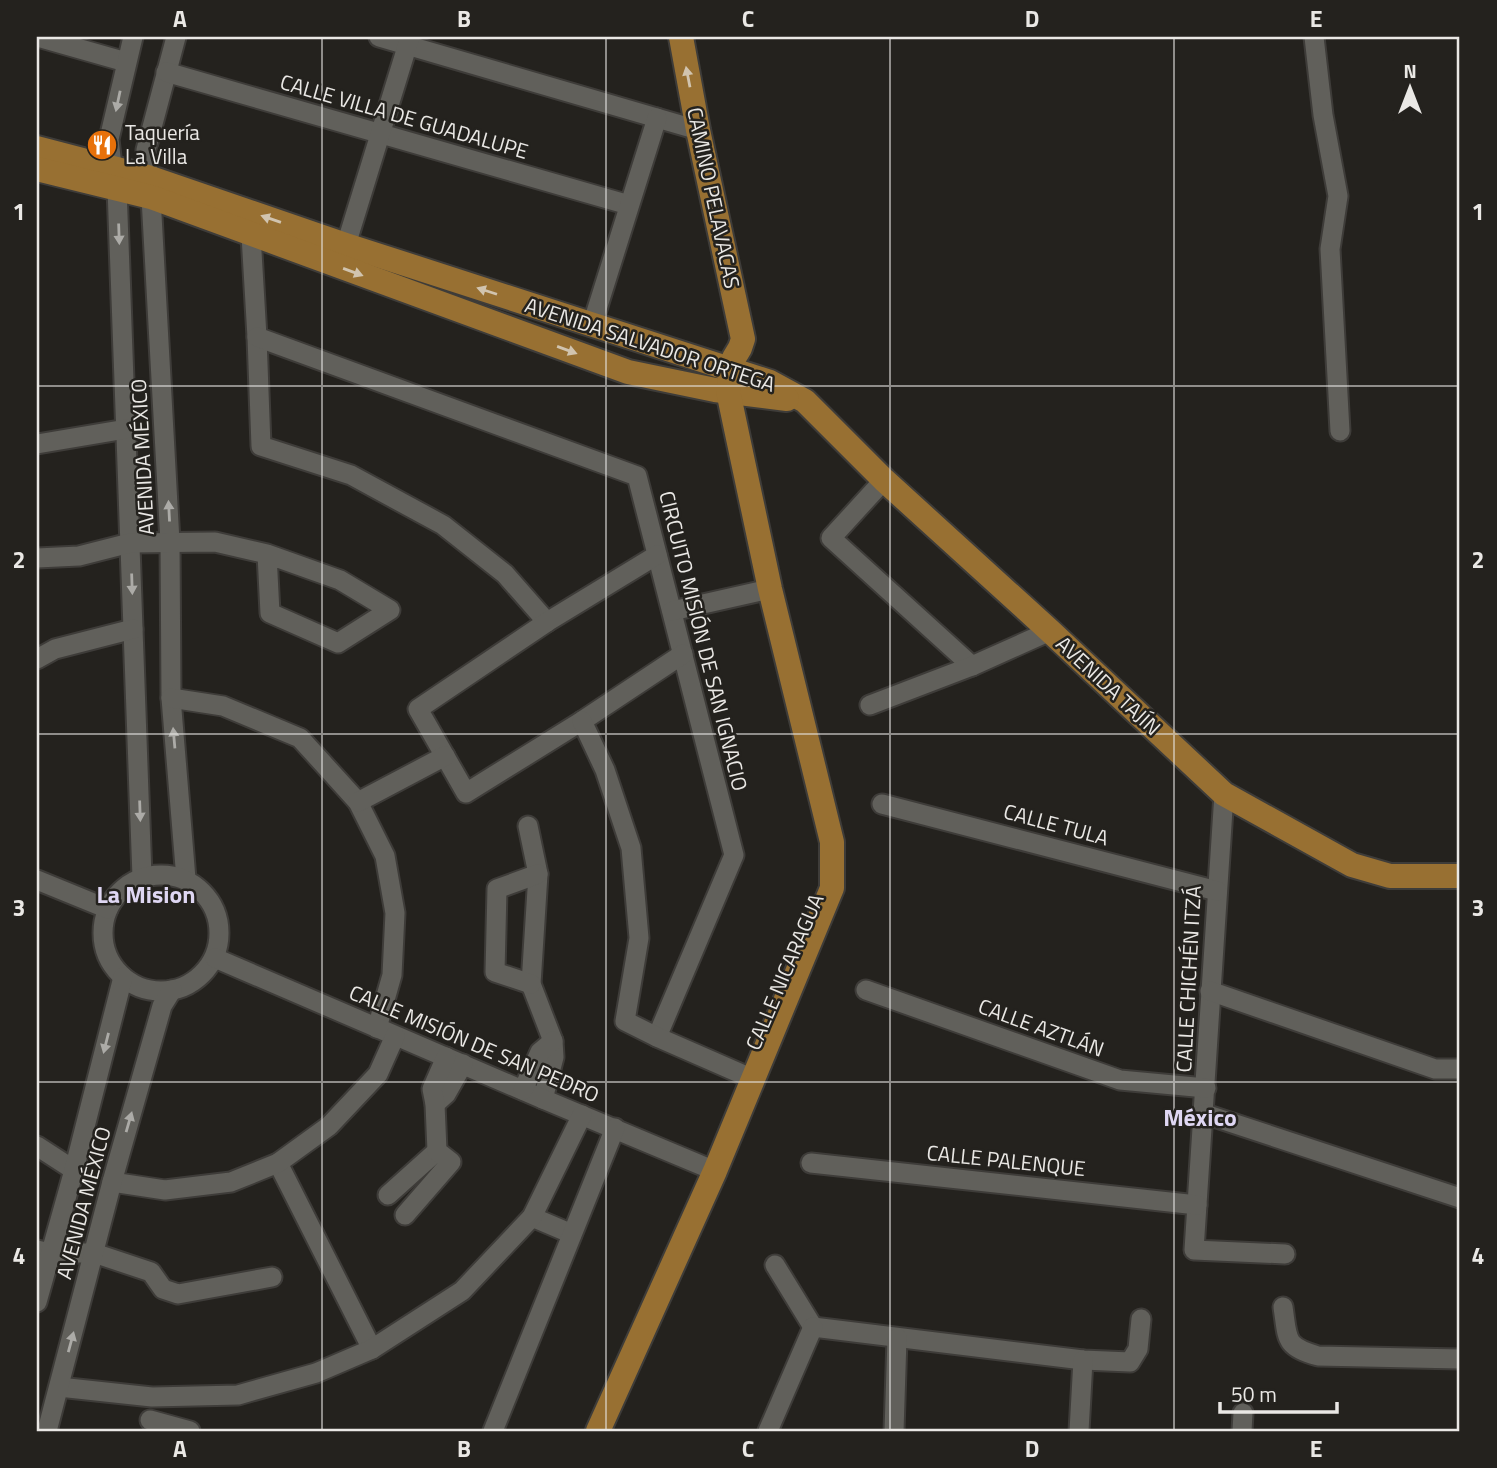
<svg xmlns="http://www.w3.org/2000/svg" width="1497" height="1468" viewBox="0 0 1497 1468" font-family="'Titillium Web',sans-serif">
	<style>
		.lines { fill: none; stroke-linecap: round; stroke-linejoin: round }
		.minor-casing { stroke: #3e3c39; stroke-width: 23 }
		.major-casing { stroke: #3e3c39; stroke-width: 28 }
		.minor { stroke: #61605b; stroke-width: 19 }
		.major { stroke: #987032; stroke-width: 24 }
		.oneway { fill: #d1c4af }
		.oneway2 { fill: #acaba7 }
		.grid { fill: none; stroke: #eae8e5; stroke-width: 2; stroke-opacity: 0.55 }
		.labels { text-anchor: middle; stroke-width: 5; stroke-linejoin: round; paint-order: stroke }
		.street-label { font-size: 21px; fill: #eae8e5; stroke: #24221e }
		.poi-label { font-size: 21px; fill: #eae8e5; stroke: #24221e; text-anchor: start }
		.quarter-label { font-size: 24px; font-weight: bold; fill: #dfd7f3; stroke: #24221e }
		.neatline { fill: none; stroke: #eae8e5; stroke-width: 2.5 }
		.grid-label { font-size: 23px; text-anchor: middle; font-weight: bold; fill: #eae8e5 }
	</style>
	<rect width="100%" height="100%" fill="#24221e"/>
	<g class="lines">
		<!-- minor casing -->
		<g class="minor-casing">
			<g id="minor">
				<polyline points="38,37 126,62"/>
				<polyline points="133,37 109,139 112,166 117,188 142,877"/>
				<polyline points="176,37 146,150 148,177 151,197 170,542 171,698 186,879"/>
				<polyline points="379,37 698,130"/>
				<polyline points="1314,37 1323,115 1338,196 1330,249 1340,431"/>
				<polyline points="166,72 629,205"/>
				<polyline points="251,235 257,337 261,446 351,475 443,525 505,574 547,622"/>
				<polyline points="346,245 410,37"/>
				<polyline points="592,325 657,118"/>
				<polyline points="257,337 637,476 734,855 657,1037"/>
				<polyline points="37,444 126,429"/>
				<polyline points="884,480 831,538 972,666"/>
				<polyline points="657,555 547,622 418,709 466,793 582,721 683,654"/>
				<polyline points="37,558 79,556 130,543 215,542 267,554 340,580 390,610 338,643 270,613 267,554"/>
				<polyline points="672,611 770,589"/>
				<polyline points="37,659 55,649 133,629"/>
				<polyline points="171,698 223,706 300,738 358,802 385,856 395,913 392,975 377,1028"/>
				<polyline points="870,705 972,666 1050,631"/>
				<polyline points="582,721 605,770 631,848 639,938 625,1021 657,1037 753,1079"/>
				<path d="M 1224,794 C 1213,946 1205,1098 1194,1250 L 1285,1254"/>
				<polyline points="358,802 445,756"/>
				<polyline points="882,804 1217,891"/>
				<polyline points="528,826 538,874 531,984 553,1041 554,1057 543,1099"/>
				<circle cx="161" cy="933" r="58"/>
				<polyline points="37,880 108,909"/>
				<polyline points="215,958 543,1099 715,1171"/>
				<polyline points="531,984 495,972 497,889 538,874"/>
				<polyline points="866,990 1120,1080 1206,1088"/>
				<polyline points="1210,991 1435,1069 1460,1069"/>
				<polyline points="523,1090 540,1052 553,1041"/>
				<polyline points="435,1104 446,1094 463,1064"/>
				<polyline points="1205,1114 1460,1198"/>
				<polyline points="37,1146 74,1170"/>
				<polyline points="278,1163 372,1349"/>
				<polyline points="811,1163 1197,1205"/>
				<polyline points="112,1182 165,1190 231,1182 278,1163 329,1126 378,1074 395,1036"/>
				<polyline points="388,1195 437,1151"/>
				<polyline points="405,1215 451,1162 437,1151 435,1104 432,1089 446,1057"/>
				<polyline points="532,1217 572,1234"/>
				<polyline points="37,1250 50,1253 94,1253 151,1272 163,1289 178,1294 272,1277"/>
				<polyline points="775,1265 813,1327"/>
				<polyline points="37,1302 74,1170 123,977"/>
				<path d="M 1283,1307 C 1288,1340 1284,1346 1318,1356 L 1460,1359"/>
				<polyline points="813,1327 1083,1360 1130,1362 1138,1349 1141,1319"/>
				<polyline points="59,1387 152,1397 238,1395 316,1373 372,1349 462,1291 532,1217 582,1115"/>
				<polyline points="150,1420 190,1431"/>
				<polyline points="47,1431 112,1182 162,1006 172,990"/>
				<polyline points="493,1431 615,1128"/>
				<polyline points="768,1431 813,1327"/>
				<polyline points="894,1431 897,1338"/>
				<polyline points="1079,1431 1083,1360"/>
				<polyline points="1242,1431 1243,1413"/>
			</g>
		</g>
		<!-- major casing -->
		<g class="major-casing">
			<g id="major">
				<polyline points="37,148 148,177 346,245 770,382 805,401 884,480 1050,631 1224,794 1352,865 1390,876 1460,876"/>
				<polyline points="37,169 151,197 628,372 715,390 787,399"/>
				<polyline points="598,1431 715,1171 832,888 832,842 770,589 728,391 734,358 740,348 743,339 698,130 681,37"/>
			</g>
		</g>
		<!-- minor -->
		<use href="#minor" class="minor"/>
		<!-- major -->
		<use href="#major" class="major"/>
	</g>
	<!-- one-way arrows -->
	<defs><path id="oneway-solid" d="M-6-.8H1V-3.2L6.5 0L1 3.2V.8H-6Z" transform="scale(1.75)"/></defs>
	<g class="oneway">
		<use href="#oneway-solid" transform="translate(688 77) rotate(-101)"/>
		<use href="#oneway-solid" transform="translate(271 219) rotate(-161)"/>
		<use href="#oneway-solid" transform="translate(353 272) rotate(20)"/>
		<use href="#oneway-solid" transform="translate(487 291) rotate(-162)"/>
		<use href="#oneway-solid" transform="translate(567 350) rotate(20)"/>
	</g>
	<g class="oneway2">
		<use href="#oneway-solid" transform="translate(118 101) rotate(102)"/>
		<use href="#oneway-solid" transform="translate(119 234) rotate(88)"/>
		<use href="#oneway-solid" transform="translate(169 511) rotate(-93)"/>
		<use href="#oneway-solid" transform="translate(132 584) rotate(88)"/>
		<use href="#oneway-solid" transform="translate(174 738) rotate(-95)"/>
		<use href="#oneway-solid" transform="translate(140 811) rotate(88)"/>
		<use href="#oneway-solid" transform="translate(106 1043) rotate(104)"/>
		<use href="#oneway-solid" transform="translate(129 1122) rotate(-74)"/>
		<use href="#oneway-solid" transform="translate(71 1342) rotate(-75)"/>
	</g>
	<!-- grid -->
	<path class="grid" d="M 322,37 L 322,1431M 606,37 L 606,1431M 890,37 L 890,1431M 1174,37 L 1174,1431M 37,386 L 1460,386M 37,734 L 1460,734M 37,1082 L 1460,1082"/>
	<!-- icons -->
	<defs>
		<g id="restaurant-disc" transform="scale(1.575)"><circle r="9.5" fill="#e8710a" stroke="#24221e"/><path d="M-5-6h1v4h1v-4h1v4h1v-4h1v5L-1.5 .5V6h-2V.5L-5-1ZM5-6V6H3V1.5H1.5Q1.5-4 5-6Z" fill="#fff"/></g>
	</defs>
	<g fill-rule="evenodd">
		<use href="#restaurant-disc" x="102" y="145"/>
	</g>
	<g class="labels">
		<!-- street labels -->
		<g class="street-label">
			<text transform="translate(404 117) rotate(16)" y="7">CALLE VILLA DE GUADALUPE</text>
			<text transform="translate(713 198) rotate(78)" y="7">CAMINO PELAVACAS</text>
			<text transform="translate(650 345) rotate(18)" y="7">AVENIDA SALVADOR ORTEGA</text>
			<text transform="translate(143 457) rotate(-93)" y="7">AVENIDA MÉXICO</text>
			<text transform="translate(703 641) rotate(76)" y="7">CIRCUITO MISIÓN DE SAN IGNACIO</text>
			<text transform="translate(1108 686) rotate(43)" y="7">AVENIDA TAJÍN</text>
			<text transform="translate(1056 825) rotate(15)" y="7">CALLE TULA</text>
			<text transform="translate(785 972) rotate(-67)" y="7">CALLE NICARAGUA</text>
			<text transform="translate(1189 979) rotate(-87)" y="7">CALLE CHICHÉN ITZÁ</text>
			<text transform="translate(1041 1028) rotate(20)" y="7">CALLE AZTLÁN</text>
			<text transform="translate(474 1044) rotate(23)" y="7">CALLE MISIÓN DE SAN PEDRO</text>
			<text transform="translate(1006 1161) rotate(6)" y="7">CALLE PALENQUE</text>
			<text transform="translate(84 1203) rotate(-75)" y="7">AVENIDA MÉXICO</text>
		</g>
		<!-- poi labels -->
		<g class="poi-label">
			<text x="125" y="140">Taquería<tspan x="125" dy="24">La Villa</tspan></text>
		</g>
		<!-- quarter labels -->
		<g class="quarter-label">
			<text x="146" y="903">La Mision</text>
			<text x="1200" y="1126">México</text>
		</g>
	</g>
	<!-- border -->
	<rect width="1497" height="1468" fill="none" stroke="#24221e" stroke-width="77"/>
	<!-- north arrow -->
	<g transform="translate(1410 88)" stroke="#24221e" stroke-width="5" paint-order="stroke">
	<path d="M0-5L12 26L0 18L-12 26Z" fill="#eae8e5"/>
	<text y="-10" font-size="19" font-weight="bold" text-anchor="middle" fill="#eae8e5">N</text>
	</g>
	<!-- scale -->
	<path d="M1220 1402v10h117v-10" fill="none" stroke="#eae8e5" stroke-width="3.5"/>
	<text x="1231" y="1402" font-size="21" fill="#eae8e5" stroke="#24221e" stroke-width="5" paint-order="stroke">50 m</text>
	<rect x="38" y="38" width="1420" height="1392" class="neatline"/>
	<g class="grid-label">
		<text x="180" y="27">A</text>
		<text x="464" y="27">B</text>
		<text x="748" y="27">C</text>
		<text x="1032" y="27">D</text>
		<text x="1316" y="27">E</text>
		<text x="19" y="220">1</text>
		<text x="1478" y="220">1</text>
		<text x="19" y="568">2</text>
		<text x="1478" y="568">2</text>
		<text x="19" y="916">3</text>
		<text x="1478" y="916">3</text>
		<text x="19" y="1264">4</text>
		<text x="1478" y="1264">4</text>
		<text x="180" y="1457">A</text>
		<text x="464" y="1457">B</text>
		<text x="748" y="1457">C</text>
		<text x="1032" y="1457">D</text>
		<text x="1316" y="1457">E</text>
	</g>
</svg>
